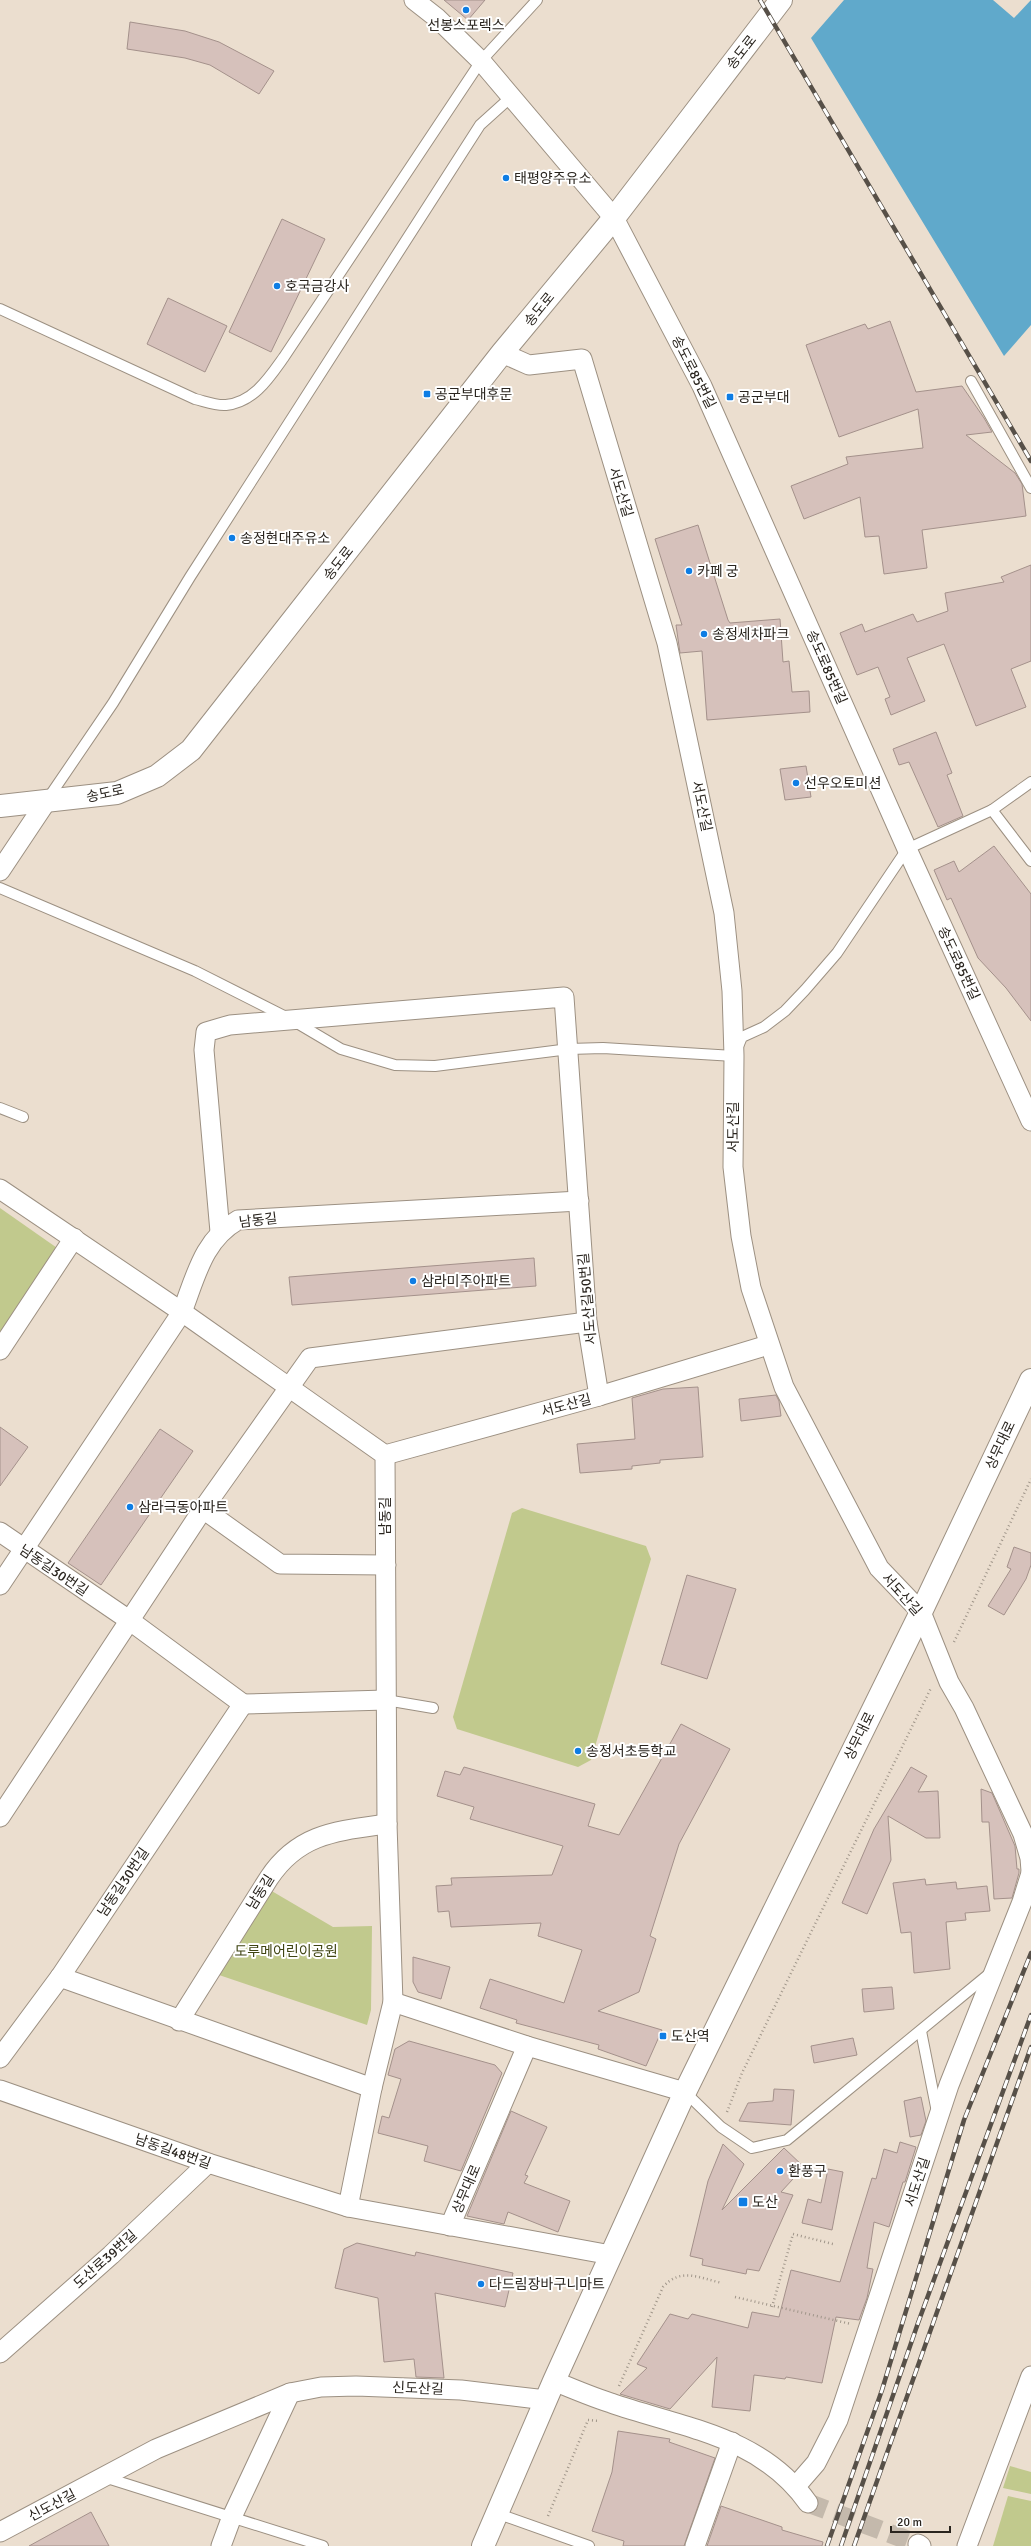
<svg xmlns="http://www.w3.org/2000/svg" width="1031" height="2546" viewBox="0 0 1031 2546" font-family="Signika,'Noto Sans KR',sans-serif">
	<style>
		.green { fill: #c1c98d }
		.water { fill: #60a9cb }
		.building { fill: #d6c1bb; stroke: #a4918b }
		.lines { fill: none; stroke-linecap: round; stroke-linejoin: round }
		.minor-tunnel { stroke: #c4b9ac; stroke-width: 19; stroke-dasharray: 19 10; stroke-linecap: butt }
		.service-casing { stroke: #9c9082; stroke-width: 12 }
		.minor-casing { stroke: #9c9082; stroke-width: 21 }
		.secondary-casing { stroke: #9c9082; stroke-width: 24 }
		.primary-casing { stroke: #9c9082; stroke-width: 24 }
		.path { stroke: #a0968a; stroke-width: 2.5; stroke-dasharray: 1 3; stroke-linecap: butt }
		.service { stroke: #fff; stroke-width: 10 }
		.minor { stroke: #fff; stroke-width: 19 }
		.secondary { stroke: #fff; stroke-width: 22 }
		.primary { stroke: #fff; stroke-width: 22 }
		.rail-casing { stroke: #575048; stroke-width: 4.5 }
		.rail { stroke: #fff; stroke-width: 3; stroke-dasharray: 9; stroke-linecap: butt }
		.poi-dot { fill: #0e7de4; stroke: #fff; stroke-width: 1.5 }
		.labels { text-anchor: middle; stroke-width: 4; stroke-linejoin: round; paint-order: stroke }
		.poi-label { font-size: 14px; fill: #2a251f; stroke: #fff; text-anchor: start }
		.street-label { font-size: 14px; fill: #2a251f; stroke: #fff }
		.park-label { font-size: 14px; fill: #3f4412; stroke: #fff }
	</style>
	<rect width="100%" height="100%" fill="#ebdecf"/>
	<!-- green -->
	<g class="green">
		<polygon points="0,1208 60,1250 0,1335"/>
		<polygon points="522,1508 646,1546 651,1559 591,1760 578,1767 457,1729 453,1717 512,1513"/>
		<polygon points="270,1890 333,1927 372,1926 371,2010 367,2025 219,1975"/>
		<polygon points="1010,2466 1031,2472 1031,2494 1003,2488"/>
		<polygon points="1008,2496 1031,2501 1031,2546 993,2546"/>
	</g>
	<!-- water -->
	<polygon class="water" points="844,0 993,0 1014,18 1031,0 1031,325 1004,356 811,38"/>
	<!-- building -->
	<g class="building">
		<polygon points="444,0 485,0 468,20"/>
		<polygon points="130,22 185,31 219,42 274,71 259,94 210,65 185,58 127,49"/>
		<polygon points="282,219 325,239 271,352 229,332"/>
		<polygon points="168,298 227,326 205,372 147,344"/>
		<polygon points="890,321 916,392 962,386 984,418 992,432 966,435 1015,473 1022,484 1026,516 922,530 927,568 884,574 879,536 865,537 860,497 804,519 791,486 848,464 846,457 923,448 918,409 839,437 806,345 865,324 868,329"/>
		<polygon points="698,525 728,620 730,623 780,619 783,662 789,661 792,692 809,691 810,712 707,720 702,651 680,653 676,625 682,625 655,539"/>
		<polygon points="1031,565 1031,661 1011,669 1026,707 976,726 944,644 907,658 925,701 891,715 885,699 890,697 878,667 857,675 840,633 862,624 865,632 913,614 917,622 948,611 945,593 1004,582 1001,577"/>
		<polygon points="936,732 952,773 947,775 963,816 938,827 909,762 899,765 893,749"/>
		<polygon points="806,766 811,797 785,800 780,769"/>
		<polygon points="994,846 1031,894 1031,1021 1006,988 978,958 951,898 947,900 934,870 954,861 959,872"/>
		<polygon points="534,1258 536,1286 292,1305 289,1277"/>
		<polygon points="698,1387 703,1457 660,1460 660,1463 632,1466 632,1469 580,1473 577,1444 635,1439 632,1398 663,1389"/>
		<polygon points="776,1395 779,1401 781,1416 741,1421 739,1399"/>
		<polygon points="0,1427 28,1447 0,1486"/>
		<polygon points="160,1429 193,1451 101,1585 68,1563"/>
		<polygon points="1014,1547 1031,1553 1031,1565 1026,1579 1004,1615 988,1606 1011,1569 1007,1567"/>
		<polygon points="687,1575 736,1589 707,1679 661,1664"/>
		<polygon points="681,1724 730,1749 679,1844 650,1936 656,1939 639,1992 598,2011 662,2030 646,2066 598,2049 599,2045 516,2023 517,2020 480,2008 490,1979 564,2003 582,1950 538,1936 541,1923 451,1927 449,1911 438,1912 436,1886 452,1885 451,1878 552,1875 563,1846 470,1819 474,1807 437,1796 445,1771 460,1775 464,1767 595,1804 588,1826 619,1835"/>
		<polygon points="911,1767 927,1776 918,1792 938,1791 940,1838 926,1838 888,1816 891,1860 867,1914 842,1903 874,1829"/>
		<polygon points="981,1789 992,1793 1015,1846 1017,1869 1019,1869 1019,1873 1012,1898 994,1899 989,1822 982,1822"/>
		<polygon points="925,1879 926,1885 956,1882 957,1889 987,1886 990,1911 965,1913 966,1920 946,1922 950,1969 914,1973 911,1932 901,1933 893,1883"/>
		<polygon points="413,1957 450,1967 441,1999 418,1992 413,1982"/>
		<polygon points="892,1987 894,2009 864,2012 862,1989"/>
		<polygon points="853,2038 857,2055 814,2063 811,2046"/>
		<polygon points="409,2041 495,2065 502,2073 461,2171 424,2161 428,2146 378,2133 382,2116 389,2118 401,2079 388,2075 395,2049"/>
		<polygon points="774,2089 794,2090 791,2125 739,2121 748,2103 773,2101"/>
		<polygon points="921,2097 926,2121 921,2135 910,2137 904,2101"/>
		<polygon points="511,2111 547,2127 525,2175 528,2176 524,2183 570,2201 558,2232 508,2212 504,2224 467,2216"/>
		<polygon points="900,2142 916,2147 905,2182 903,2182 889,2227 874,2222 867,2268 873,2269 867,2298 859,2320 836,2317 822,2383 786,2377 785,2379 754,2375 750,2411 712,2407 717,2357 670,2409 620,2394 647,2368 637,2364 670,2314 688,2319 692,2314 748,2328 752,2312 779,2317 791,2270 840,2282 872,2178 876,2179 884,2149 897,2153"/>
		<polygon points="723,2144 744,2164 722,2210 784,2148 804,2167 781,2192 793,2195 759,2271 747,2269 746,2274 702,2265 703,2259 690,2256 708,2181"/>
		<polygon points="828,2169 843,2172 832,2230 802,2223 808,2199 821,2203"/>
		<polygon points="357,2243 415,2256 416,2252 513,2273 505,2307 435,2293 444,2378 416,2377 414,2359 384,2362 378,2298 335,2288 344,2249"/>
		<polygon points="618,2431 670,2439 669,2442 715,2458 684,2546 623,2546 624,2541 592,2531 612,2472"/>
		<polygon points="721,2506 782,2527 782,2530 823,2542 822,2546 707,2546"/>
		<polygon points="91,2512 109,2546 29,2546"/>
	</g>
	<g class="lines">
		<!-- minor-tunnel -->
		<polyline class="minor-tunnel" points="808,2503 918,2544"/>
		<!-- service casing -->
		<g class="service-casing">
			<g id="service">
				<path d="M 0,309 L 195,399 C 204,401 216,406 226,405 C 254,402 269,378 284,357 L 481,61 L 537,0"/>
				<polyline points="971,381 1031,488"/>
				<polyline points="47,800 113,703 190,577 480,125 511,97"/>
				<polyline points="992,810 1031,861"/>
				<polyline points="0,888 195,971 292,1020 341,1049 395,1065 435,1066 569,1049 603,1048 734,1056 742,1037 764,1027 785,1011 805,990 837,953 907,849 992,810 1031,782"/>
				<polyline points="0,1108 23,1117"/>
				<polyline points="386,1700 433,1708"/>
				<polyline points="921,2031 937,2112"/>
				<polyline points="685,2092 721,2127 752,2148 787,2140 989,1974"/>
				<polyline points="104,2477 323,2546"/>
				<polyline points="496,2513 589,2546"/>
			</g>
		</g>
		<!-- minor casing -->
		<g class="minor-casing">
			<g id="minor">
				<polyline points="414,0 437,18 481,61 614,218 702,386 907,849 1031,1121"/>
				<polyline points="502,353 529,365 582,359 667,643 724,913 732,991 734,1056 733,1167 741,1236 751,1288 784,1387 879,1568 921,1612 949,1682 964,1708 1023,1834 1030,1858 1031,1871"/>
				<polyline points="0,871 46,802"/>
				<polyline points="0,1189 182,1312 385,1455 387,1824 393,2002 372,2088 348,2207"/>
				<polyline points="220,1232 204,1050 206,1032 230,1025 564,997 587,1322 599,1396"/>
				<polyline points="0,1350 74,1238"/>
				<polyline points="385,1455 599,1396 768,1345"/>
				<polyline points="203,1509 280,1564 386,1565"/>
				<polyline points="0,1532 129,1620 243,1704 60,1977 0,2058"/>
				<path d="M 0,1585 L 182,1312 C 196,1276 203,1240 238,1220 L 579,1201"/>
				<polyline points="243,1704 386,1700"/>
				<polyline points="0,1817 203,1509 310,1358 587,1322"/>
				<polyline points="60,1977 372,2088"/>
				<polyline points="393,2002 527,2046"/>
				<path d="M 179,2021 L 269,1878 C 299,1833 337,1831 387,1824"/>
				<polyline points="0,2090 208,2163 348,2207 611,2255"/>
				<polyline points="450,2226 527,2046 685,2092"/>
				<polyline points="0,2353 111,2255 208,2163"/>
				<path d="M 554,2381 C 573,2389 592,2397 611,2403 C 683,2428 761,2436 808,2503"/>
				<polyline points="796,2486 816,2463 838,2420 949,2085 1022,1902 1031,1873"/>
				<polyline points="0,2532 156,2449 290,2393 321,2387 356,2386 461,2390 546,2400"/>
				<polyline points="918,2544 921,2546"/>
				<polyline points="221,2546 231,2519 290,2393"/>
				<polyline points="695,2546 732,2442"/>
				<polyline points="967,2546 1031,2376"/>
			</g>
		</g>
		<!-- secondary casing -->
		<g class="secondary-casing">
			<polyline id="secondary" points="483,2546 554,2381 685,2092 921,1612 1031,1380"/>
		</g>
		<!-- primary casing -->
		<g class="primary-casing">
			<polyline id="primary" points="0,806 117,793 157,776 191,750 502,353 614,218 781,0"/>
		</g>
		<!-- path -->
		<g class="path">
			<polyline points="954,1642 1031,1479"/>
			<polyline points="727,2112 742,2073 931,1688"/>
			<polyline points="735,2297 851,2324"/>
			<polyline points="772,2307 793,2234 833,2244"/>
			<path d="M 619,2386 L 663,2287 C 681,2267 699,2278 722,2283"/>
			<polyline points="548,2516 588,2420 599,2421"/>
		</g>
		<!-- service -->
		<use href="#service" class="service"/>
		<!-- minor -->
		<use href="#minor" class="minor"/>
		<!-- secondary -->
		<use href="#secondary" class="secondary"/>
		<!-- primary -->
		<use href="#primary" class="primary"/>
		<!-- rail casing -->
		<g class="rail-casing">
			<g id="rail">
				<polyline points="760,0 1031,461"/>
				<polyline points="827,2546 882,2390 964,2120 1031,1953"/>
				<polyline points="841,2546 918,2323 1031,2015"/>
				<polyline points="854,2546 1031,2047"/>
			</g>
		</g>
		<!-- rail -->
		<use href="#rail" class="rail"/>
	</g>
	<!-- markers -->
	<g class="poi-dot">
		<circle cx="466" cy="10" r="4"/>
		<circle cx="506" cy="178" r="4"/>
		<circle cx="277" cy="286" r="4"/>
		<rect x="423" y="390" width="8" height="8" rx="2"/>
		<rect x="726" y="393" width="8" height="8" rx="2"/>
		<circle cx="232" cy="538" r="4"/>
		<circle cx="689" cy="571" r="4"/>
		<circle cx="704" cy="634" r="4"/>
		<circle cx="796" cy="783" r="4"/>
		<circle cx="413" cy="1281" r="4"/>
		<circle cx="130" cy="1507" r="4"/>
		<circle cx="578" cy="1751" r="4"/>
		<rect x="659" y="2032" width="8" height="8" rx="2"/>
		<circle cx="780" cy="2171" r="4"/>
		<rect x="738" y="2197" width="10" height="10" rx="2"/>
		<circle cx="481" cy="2284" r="4"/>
	</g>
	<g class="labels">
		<!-- poi labels -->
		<g class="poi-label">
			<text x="466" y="30" text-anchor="middle">선봉스포렉스</text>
			<text x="514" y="183">태평양주유소</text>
			<text x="285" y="291">호국금강사</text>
			<text x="435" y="399">공군부대후문</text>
			<text x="738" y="402">공군부대</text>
			<text x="240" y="543">송정현대주유소</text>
			<text x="697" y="576">카페 궁</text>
			<text x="712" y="639">송정세차파크</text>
			<text x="804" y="788">선우오토미션</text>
			<text x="421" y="1286">삼라미주아파트</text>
			<text x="138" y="1512">삼라극동아파트</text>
			<text x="586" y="1756">송정서초등학교</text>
			<text x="671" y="2041">도산역</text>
			<text x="788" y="2176">환풍구</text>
			<text x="752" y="2207">도산</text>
			<text x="489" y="2289">다드림장바구니마트</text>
		</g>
		<!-- street labels -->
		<g class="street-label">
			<text transform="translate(741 52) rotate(-52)" y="5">송도로</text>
			<text transform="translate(539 309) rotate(-51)" y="5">송도로</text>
			<text transform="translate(694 372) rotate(63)" y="5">송도로85번길</text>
			<text transform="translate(621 492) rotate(73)" y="5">서도산길</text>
			<text transform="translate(338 563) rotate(-52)" y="5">송도로</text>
			<text transform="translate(827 667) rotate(66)" y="5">송도로85번길</text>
			<text transform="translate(105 793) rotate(-12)" y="5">송도로</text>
			<text transform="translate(702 806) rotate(78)" y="5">서도산길</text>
			<text transform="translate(959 963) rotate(65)" y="5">송도로85번길</text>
			<text transform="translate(733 1127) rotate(-90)" y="5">서도산길</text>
			<text transform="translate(258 1220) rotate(-7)" y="5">남동길</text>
			<text transform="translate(587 1299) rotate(-95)" y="5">서도산길50번길</text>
			<text transform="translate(566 1405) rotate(-15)" y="5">서도산길</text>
			<text transform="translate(1000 1445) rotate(-65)" y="5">상무대로</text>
			<text transform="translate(385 1516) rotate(-90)" y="5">남동길</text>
			<text transform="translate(54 1570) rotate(34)" y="5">남동길30번길</text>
			<text transform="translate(902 1594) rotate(48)" y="5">서도산길</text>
			<text transform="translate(859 1736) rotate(-64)" y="5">상무대로</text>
			<text transform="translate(123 1882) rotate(-56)" y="5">남동길30번길</text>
			<text transform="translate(260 1892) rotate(-58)" y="5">남동길</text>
			<text transform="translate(173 2151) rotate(19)" y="5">남동길48번길</text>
			<text transform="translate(917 2182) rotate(-72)" y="5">서도산길</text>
			<text transform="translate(466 2189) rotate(-67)" y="5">상무대로</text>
			<text transform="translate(105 2259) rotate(-42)" y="5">도산로39번길</text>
			<text transform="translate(418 2388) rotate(2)" y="5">신도산길</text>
			<text transform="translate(52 2505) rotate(-28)" y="5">신도산길</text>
		</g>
		<!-- park labels -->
		<g class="park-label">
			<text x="286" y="1956">도루메어린이공원</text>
		</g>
	</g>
	<!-- scale -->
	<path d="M891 2526v6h59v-6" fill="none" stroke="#2a251f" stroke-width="2"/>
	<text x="897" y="2526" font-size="12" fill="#2a251f" stroke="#ffffff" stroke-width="3" paint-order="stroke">20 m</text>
</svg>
